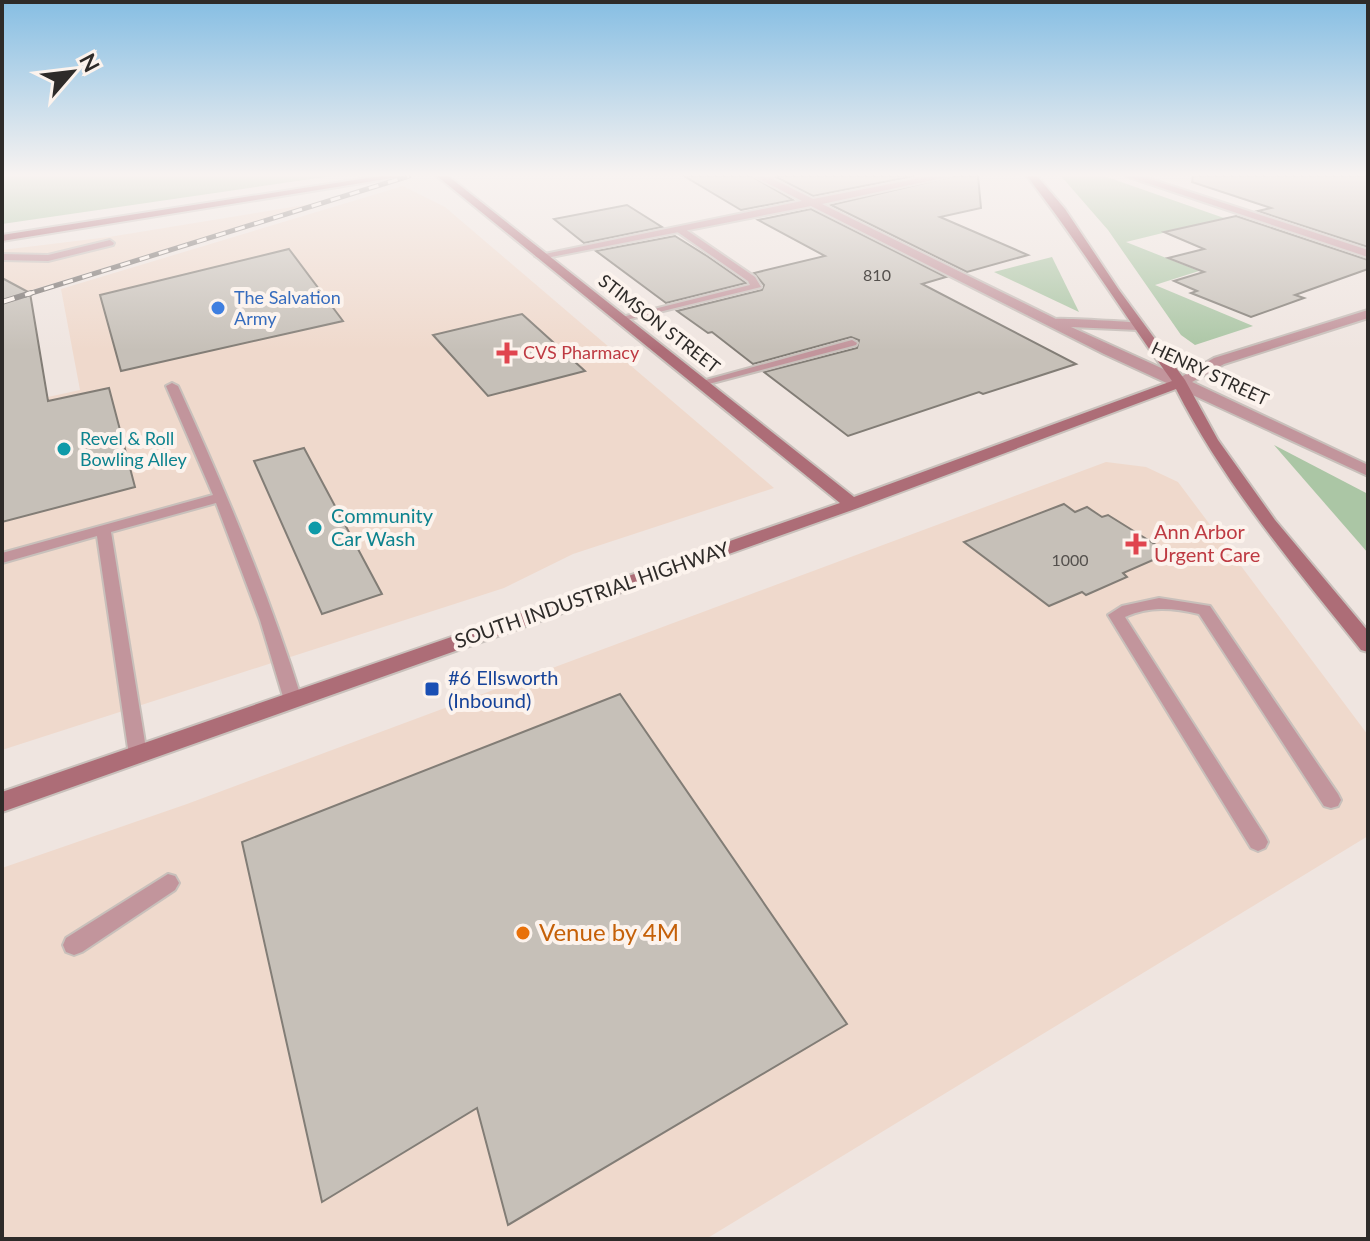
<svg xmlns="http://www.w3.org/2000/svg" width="1370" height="1241" viewBox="0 0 1370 1241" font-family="Lato,sans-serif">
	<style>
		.commercial { fill: #efd9cc }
		.green { fill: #abc6a5 }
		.building { fill: #c6c0b8; stroke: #827d76; stroke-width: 2 }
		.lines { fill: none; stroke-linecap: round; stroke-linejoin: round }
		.lane-casing { stroke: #c8c0bb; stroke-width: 4 }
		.street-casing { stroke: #c8c0bb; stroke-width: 4 }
		.secondary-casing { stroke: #c8c0bb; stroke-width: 4 }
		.lane { fill: #c2959c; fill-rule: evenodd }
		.street { fill: #c2959c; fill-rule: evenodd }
		.secondary { fill: #ad6d77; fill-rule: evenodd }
		.rail-far1-casing { stroke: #76716e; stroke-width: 5 }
		.rail-casing { stroke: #76716e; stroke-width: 6 }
		.rail-far1 { stroke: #fcf3ed; stroke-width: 3; stroke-dasharray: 10; stroke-linecap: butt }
		.rail { stroke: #fcf3ed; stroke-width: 4; stroke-dasharray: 13; stroke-linecap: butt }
		.shop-dot { fill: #3f7fe0; stroke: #fcf3ed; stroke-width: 3 }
		.health-dot { fill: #e0444e; stroke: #fcf3ed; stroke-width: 3 }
		.culture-dot { fill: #0f9aa8; stroke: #fcf3ed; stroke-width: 3 }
		.transit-dot { fill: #1a4fb4; stroke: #fcf3ed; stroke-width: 3 }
		.food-dot { fill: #e8710a; stroke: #fcf3ed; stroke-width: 3 }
		.labels { text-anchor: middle; stroke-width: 8; stroke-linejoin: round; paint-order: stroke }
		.number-label { font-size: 16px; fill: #54504d }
		.far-shop-label { font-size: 18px; fill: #366cbe; stroke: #fcf3ed; text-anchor: start }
		.far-street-label { font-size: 18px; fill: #2e2b29; stroke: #fcf3ed }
		.far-health-label { font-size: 18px; fill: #be3a42; stroke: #fcf3ed; text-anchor: start }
		.far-culture-label { font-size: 18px; fill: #0d838f; stroke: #fcf3ed; text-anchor: start }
		.culture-label { font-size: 20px; fill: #0d838f; stroke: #fcf3ed; text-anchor: start }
		.health-label { font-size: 20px; fill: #be3a42; stroke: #fcf3ed; text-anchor: start }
		.street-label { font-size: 20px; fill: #2e2b29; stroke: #fcf3ed }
		.transit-label { font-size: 20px; fill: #164399; stroke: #fcf3ed; text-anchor: start }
		.near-food-label { font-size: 24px; fill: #c56008; stroke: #fcf3ed; text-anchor: start }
	</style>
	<rect width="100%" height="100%" fill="#efe5e0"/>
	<!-- commercial -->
	<g class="commercial">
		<polygon points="403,186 445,207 774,488 573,554 504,588 2,750 2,407 80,390 61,289"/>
		<polygon points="317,203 2,299 2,250 109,237"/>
		<polygon points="1106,462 1146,467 1178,482 1368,735 1368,836 706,1239 2,1239 2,868 187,804"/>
	</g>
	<!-- green -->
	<g class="green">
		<polygon points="2,176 332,176 2,224"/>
		<polygon points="1061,176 1104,176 1224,218 1126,242 1199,271 1155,285 1253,326 1195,345 1181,335 1108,230"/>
		<polygon points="1052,257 1079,312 994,272"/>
		<polygon points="1274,445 1368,494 1368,553"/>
	</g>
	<!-- building -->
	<g class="building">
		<polygon points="684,176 751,176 793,200 741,210"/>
		<polygon points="774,176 914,176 813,196"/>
		<polygon points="954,176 978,176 981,208 940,217 1028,255 967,272 831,205"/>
		<polygon points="1193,176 1368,176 1368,247 1258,211 1271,208 1192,182"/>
		<polygon points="627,205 662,227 584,243 554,219"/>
		<polygon points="811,209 946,277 922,284 1076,364 983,394 979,392 848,436 764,372 857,348 859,340 851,337 753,364 712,332 708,333 677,311 762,290 764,285 754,273 825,256 758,220"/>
		<polygon points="1236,216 1368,260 1368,269 1295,295 1304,298 1251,317 1191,293 1197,291 1174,281 1204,272 1168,258 1204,249 1164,232"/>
		<polygon points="675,236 707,256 746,283 666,303 596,251"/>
		<polygon points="289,249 343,321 121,371 100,295"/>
		<polygon points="2,278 30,293 48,401 109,388 135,487 2,522"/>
		<polygon points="522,314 585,371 488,396 433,335"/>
		<polygon points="304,448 382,594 322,614 254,461"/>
		<polygon points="1064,504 1075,512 1087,507 1102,517 1108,515 1169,553 1123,573 1127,577 1086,595 1082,592 1049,606 964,542"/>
		<polygon points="620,694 847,1024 508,1225 477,1108 322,1202 242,842"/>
	</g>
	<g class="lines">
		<!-- lane casing -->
		<g class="lane-casing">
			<g id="lane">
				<polygon points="676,227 682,227 755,277 761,287 618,322 618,318 750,285 748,281 676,231"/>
				<polygon points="110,240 114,243 113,245 48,261 2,260 2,254 48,255"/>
				<polygon points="852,340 857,343 856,345 701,386 695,383"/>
				<path d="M 172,383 L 178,386 C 225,489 268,591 302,700 L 299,705 L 287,705 L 284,700 L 260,620 L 216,503 L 111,532 L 147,755 L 145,760 L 138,762 L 131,760 L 129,755 L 97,536 L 2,563 L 2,553 L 213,495 L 166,386 Z"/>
				<path d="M 1159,598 L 1210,606 L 1338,794 L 1341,800 L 1338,806 L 1331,808 L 1324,806 L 1199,614 C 1173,608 1150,606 1125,617 L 1265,836 L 1268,842 L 1265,848 L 1258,851 L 1251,848 L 1108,615 L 1122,606 Z"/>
				<polygon points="168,874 175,876 179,883 175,890 82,952 74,955 66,952 63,945 66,938"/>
			</g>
		</g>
		<!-- street casing -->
		<g class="street-casing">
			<g id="street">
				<path d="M 754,176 L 767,176 L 813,199 L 931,176 L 951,176 L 822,204 L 1056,319 C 1061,318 1133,322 1143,323 L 1144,326 L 1138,330 L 1071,327 L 1181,377 L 1214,358 L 1368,310 L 1368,318 L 1224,364 L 1192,382 L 1368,465 L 1368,476 L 1104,354 L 811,206 L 541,259 L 535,256 L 802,201 Z"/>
				<polygon points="1126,176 1141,176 1368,250 1368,257"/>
			</g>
		</g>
		<!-- secondary casing -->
		<g class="secondary-casing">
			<g id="secondary">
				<polygon points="380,176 405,176 2,241 2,235"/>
				<path d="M 437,176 L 448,176 L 854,497 L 1172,381 C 1123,313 1078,242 1027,176 L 1037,176 L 1065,209 L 1119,290 L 1185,380 L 1218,440 L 1275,520 L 1368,631 L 1368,652 L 1361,650 C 1294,566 1225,485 1176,389 L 858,508 L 2,812 L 2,792 L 840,503 Z"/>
			</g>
		</g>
		<!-- lane -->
		<use href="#lane" class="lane"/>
		<!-- street -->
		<use href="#street" class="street"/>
		<!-- secondary -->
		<use href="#secondary" class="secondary"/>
		<!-- rail-far1 casing -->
		<g class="rail-far1-casing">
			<polyline id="rail-far1" points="25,295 409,176"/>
		</g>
		<!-- rail casing -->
		<g class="rail-casing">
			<polyline id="rail" points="2,302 31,293"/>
		</g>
		<!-- rail-far1 -->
		<use href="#rail-far1" class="rail-far1"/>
		<!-- rail -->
		<use href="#rail" class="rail"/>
	</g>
	<!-- sky -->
	<linearGradient id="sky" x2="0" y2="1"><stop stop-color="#86bee3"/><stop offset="0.5" stop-color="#f8f3f1"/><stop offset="1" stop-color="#f8f3f1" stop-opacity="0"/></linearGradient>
	<rect width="1370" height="350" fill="url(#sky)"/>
	<!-- markers -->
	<circle class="shop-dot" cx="218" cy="308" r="8"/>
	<g class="health-dot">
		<path d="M503 341h8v8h8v8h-8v8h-8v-8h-8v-8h8z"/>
		<path d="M1132 532h8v8h8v8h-8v8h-8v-8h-8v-8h8z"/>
	</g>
	<g class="culture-dot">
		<circle cx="64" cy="449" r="8"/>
		<circle cx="315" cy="528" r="8"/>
	</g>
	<rect class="transit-dot" x="424" y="681" width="16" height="16" rx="4"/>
	<circle class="food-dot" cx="523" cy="933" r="8"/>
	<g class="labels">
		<!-- number labels -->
		<g class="number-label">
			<text x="877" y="281">810</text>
			<text x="1070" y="566">1000</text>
		</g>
		<!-- far-shop labels -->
		<g class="far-shop-label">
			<text x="234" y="304">The Salvation<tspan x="234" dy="21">Army</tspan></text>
		</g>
		<!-- far-street labels -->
		<g class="far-street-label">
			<text transform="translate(659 324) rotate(38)" y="6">STIMSON STREET</text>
			<text transform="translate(1210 374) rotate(25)" y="6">HENRY STREET</text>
		</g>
		<!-- far-health labels -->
		<g class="far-health-label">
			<text x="523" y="359">CVS Pharmacy</text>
		</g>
		<!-- far-culture labels -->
		<g class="far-culture-label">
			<text x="80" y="445">Revel &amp; Roll<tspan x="80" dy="21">Bowling Alley</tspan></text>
		</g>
		<!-- culture labels -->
		<g class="culture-label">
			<text x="331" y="523">Community<tspan x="331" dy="23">Car Wash</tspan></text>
		</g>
		<!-- health labels -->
		<g class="health-label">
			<text x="1154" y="539">Ann Arbor<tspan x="1154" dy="23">Urgent Care</tspan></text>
		</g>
		<!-- street labels -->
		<g class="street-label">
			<text transform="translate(592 595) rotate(-19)" y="7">SOUTH INDUSTRIAL HIGHWAY</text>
		</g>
		<!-- transit labels -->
		<g class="transit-label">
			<text x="448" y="685">#6 Ellsworth<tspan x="448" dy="23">(Inbound)</tspan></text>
		</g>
		<!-- near-food labels -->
		<g class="near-food-label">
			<text x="539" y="941">Venue by 4M</text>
		</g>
	</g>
	<!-- border -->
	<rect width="1370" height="1241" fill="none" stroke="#2e2b29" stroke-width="8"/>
	<!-- north arrow -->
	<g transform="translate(72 72) rotate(62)" stroke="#fcf3ed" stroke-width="6" paint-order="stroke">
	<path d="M0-6L14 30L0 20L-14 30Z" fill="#2e2b29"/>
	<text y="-12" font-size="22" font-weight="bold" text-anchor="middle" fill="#2e2b29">N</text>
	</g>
</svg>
